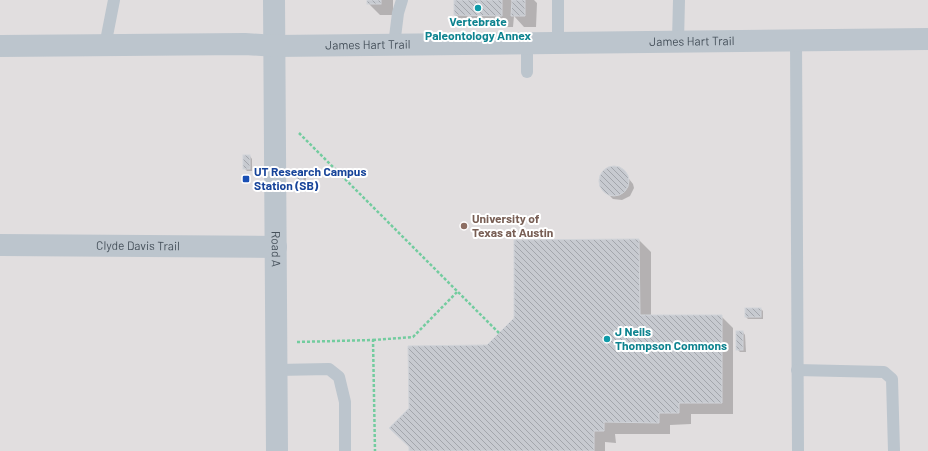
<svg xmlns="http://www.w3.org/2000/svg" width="928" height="451" viewBox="0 0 928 451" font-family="Barlow,sans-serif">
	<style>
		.education { fill: #e1dedf }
		.shadow { fill: #0003 }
		.building { fill: url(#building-back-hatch); stroke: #d1d4d9 }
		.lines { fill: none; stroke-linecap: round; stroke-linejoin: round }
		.path { stroke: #73cc9f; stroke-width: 2.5; stroke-dasharray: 3 2; stroke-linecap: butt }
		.lane { stroke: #bcc5cd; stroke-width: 12 }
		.street { stroke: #bcc5cd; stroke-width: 22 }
		.culture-dot { fill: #0f9aa8; stroke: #fff; stroke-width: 1.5 }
		.transit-dot { fill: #1a4fb4; stroke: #fff; stroke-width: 1.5 }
		.education-dot { fill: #8d6e63; stroke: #fff; stroke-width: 1.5 }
		.labels { text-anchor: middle; stroke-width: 4; stroke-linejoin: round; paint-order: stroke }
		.culture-label { font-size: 12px; font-weight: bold; fill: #0d838f; stroke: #fff }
		.street-label { font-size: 12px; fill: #46515b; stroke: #fff }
		.transit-label { font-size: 12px; font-weight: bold; fill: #164399; stroke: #fff; text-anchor: start }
		.education-label { font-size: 12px; font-weight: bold; fill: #785e54; stroke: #fff; text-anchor: start }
	</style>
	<defs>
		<pattern id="building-back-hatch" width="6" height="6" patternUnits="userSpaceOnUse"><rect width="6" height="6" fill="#c7cad0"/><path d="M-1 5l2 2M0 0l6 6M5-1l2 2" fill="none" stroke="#a3a6ac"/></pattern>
	</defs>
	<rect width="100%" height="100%" fill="#f0eded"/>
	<!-- education -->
	<rect class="education" x="0" y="0" width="928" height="451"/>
	<!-- shadow -->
	<g class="shadow">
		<polygon points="368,0 393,0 393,15 380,15 368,3"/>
		<polygon points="455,0 511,0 513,2 513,0 534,0 537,3 536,27 524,27 514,16 513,27 467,27 455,15"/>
		<polygon points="250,156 252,159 252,171 247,171 244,168"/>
		<polygon points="614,168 622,170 633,184 634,188 630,196 622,200 613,199 610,196 604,191 600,182 605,170"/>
		<polygon points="298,176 303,176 306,178 305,190 300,190 298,188"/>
		<polygon points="639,240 651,252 651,316 721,316 733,328 733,414 691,414 691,424 670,425 670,434 615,434 616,443 605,442 605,451 410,451 487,346 515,319 515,241"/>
		<polygon points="761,309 763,311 763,319 748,319 746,317"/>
		<polygon points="743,332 745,335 746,352 740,352 737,349"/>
	</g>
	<!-- building -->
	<g class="building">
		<rect x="367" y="0" width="14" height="4"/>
		<polygon points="454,0 502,0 502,16 454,15"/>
		<polygon points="512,0 525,0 525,16 511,16"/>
		<rect x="243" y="155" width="7" height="14"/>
		<circle cx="614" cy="181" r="15"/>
		<rect x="297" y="175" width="6" height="13"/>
		<polygon points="639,239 640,315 722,315 722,403 679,403 679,413 659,413 659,423 604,422 604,431 594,431 594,451 409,451 409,447 389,428 409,408 408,346 487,345 514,318 514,240"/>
		<rect x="745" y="308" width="16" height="9"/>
		<rect x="736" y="331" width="7" height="19"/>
	</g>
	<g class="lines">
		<!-- path -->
		<g class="path">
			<polyline points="299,133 499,333"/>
			<polyline points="373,340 413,337 457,292"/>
			<polyline points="297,342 373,340 375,451"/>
		</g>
		<!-- lane -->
		<g class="lane">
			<polyline points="558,0 558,43"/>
			<polyline points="796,39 798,451"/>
			<polyline points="678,41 679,0"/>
			<polyline points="527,43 527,72"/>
			<polyline points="394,45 398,13 402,0"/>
			<polyline points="105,46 114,0"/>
			<polyline points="277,370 329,369 339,377 345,402 345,451"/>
			<polyline points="797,370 884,372 892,379 894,451"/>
		</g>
		<!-- street -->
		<g class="street">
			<path id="s1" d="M 274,0 L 277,451"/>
			<path id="s2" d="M 0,46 L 245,44 L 276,46 L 928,39"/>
			<path id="s3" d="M 0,245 L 276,247"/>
		</g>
	</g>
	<!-- markers -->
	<g class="culture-dot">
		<circle cx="478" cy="8" r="4"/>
		<circle cx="607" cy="339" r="4"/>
	</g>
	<rect class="transit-dot" x="242" y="175" width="8" height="8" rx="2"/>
	<circle class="education-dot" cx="464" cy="226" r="4"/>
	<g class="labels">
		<!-- culture labels -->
		<g class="culture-label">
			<text x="478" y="26">Vertebrate<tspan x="478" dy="14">Paleontology Annex</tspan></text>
			<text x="615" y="336" text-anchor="start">J Neils<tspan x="615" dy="14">Thompson Commons</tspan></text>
		</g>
		<!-- street labels -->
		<g class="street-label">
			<text dy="4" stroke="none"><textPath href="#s2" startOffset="692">James Hart Trail</textPath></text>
			<text dy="4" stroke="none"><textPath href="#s2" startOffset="368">James Hart Trail</textPath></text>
			<text dy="4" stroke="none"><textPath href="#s3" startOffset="138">Clyde Davis Trail</textPath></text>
			<text dy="4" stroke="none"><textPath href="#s1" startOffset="249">Road A</textPath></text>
		</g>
		<!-- transit labels -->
		<g class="transit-label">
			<text x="254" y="176">UT Research Campus<tspan x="254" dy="14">Station (SB)</tspan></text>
		</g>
		<!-- education labels -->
		<g class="education-label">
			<text x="472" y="223">University of<tspan x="472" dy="14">Texas at Austin</tspan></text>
		</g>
	</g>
</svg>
